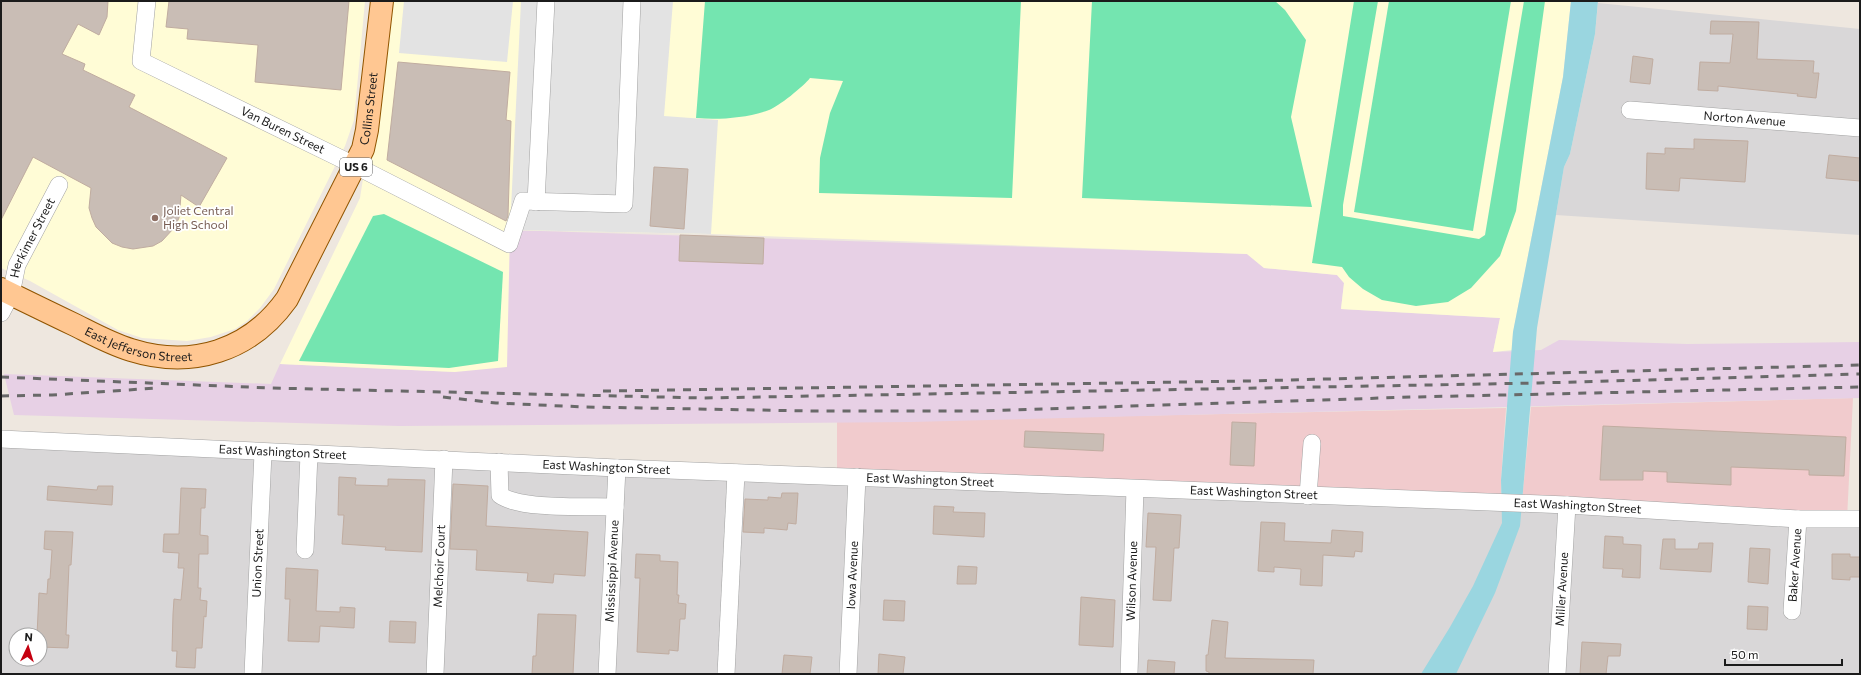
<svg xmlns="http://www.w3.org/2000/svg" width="1861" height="675" viewBox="0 0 1861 675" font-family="Commissioner,sans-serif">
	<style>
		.residential { fill: #d9d7d8; fill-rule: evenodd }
		.commercial { fill: #f1cbcd }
		.industrial { fill: #e7d0e5 }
		.education { fill: #fffcd6 }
		.pitch { fill: #74e5b0 }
		.parking { fill: #e3e3e3 }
		.water { fill: #9ad6e0 }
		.building { fill: #c9bdb5; stroke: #c0aca0 }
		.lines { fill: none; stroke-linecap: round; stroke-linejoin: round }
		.minor-casing { stroke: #a2a2a2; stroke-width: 18 }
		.major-casing { stroke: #915500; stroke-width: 24 }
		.minor { stroke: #fff; stroke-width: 17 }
		.major { stroke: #ffc792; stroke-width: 22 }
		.rail { stroke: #696969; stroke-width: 3; stroke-dasharray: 8 8; stroke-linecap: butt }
		.education-dot { fill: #8d6e63; stroke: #fff; stroke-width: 1.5 }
		.labels { text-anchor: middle; stroke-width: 3.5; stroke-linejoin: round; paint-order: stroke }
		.shield { fill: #fff; stroke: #5f5f5f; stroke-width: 1 }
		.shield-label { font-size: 11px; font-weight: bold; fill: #1b1b1b }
		.street-label { font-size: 12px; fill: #1b1b1b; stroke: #fff }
		.education-label { font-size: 12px; fill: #785e54; stroke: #fff; text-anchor: start }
	</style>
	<rect width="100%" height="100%" fill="#eee7df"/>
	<!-- residential -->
	<g class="residential">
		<polygon points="1598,3 1860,29 1860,235 1556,215 1564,167 1570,154 1595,34"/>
		<path d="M 1,434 L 1860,520 L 1860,674 L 1,674 ZM 16,635 L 40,635 L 40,659 L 16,659 Z"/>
	</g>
	<!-- commercial -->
	<g class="commercial">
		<polygon points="1853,398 1847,519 1522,501 1531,407"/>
		<polygon points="1506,408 1501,480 1501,502 837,474 837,422"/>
	</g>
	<!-- industrial -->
	<polygon class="industrial" points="510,230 1247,254 1264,268 1337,275 1344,283 1341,309 1500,318 1493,352 1541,350 1559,340 1687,344 1860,342 1860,398 911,422 399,426 14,415 4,374 271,384 280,364 455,372"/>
	<!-- education -->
	<g class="education">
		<polygon points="1,1 365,1 354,120 345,146 274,289 260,308 247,321 235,329 211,337 187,341 142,338 118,330 30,281 1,268"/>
		<polygon points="391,1 1571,1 1563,77 1513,332 1512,350 1493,352 1500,318 1341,309 1344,283 1337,275 1264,268 1247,254 711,234 510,230 507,367 455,372 280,364 360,198"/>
	</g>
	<!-- pitch -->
	<g class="pitch">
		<path d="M 705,1 L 1021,1 L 1012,198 L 819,193 L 820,158 L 830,113 L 843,81 L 810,78 C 804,86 778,107 769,110 C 747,118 719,120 696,118 Z"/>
		<polygon points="1092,1 1275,1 1285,10 1306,40 1291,117 1312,207 1082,198"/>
		<polygon points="1354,1 1378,1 1343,205 1343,216 1479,239 1485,235 1524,1 1545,1 1516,211 1500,256 1471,288 1448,302 1416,306 1382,300 1363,289 1349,277 1342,267 1312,263"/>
		<polygon points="1389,1 1511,1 1473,231 1354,212"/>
		<polygon points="384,214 503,272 498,361 449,368 299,361 373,216"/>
	</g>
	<!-- parking -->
	<g class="parking">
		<polygon points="404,1 513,1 507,62 399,53"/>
		<polygon points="521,1 673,1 664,116 718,120 711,234 510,230"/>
	</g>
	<!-- water -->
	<polygon class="water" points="1571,1 1598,1 1595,34 1570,154 1564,167 1537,328 1520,526 1495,593 1456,674 1421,674 1450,627 1473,586 1502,523 1501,480 1513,332 1563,77"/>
	<!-- building -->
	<g class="building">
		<polygon points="1,1 108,1 107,17 99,35 78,24 62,54 85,64 83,70 135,95 129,107 227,158 199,207 181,195 179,218 174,228 162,241 153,246 133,249 122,247 112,243 96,227 92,218 89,208 91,188 33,157 1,220"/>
		<polygon points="169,1 349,1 341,90 255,82 258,45 187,39 188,29 166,27"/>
		<polygon points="1711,21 1759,22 1757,59 1814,61 1813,73 1819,73 1816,98 1797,96 1798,94 1718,86 1718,91 1698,90 1700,62 1730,63 1733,34 1710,34"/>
		<polygon points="1633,56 1653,59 1650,84 1630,82"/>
		<polygon points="398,62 510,72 506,120 511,121 508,216 506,221 387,160"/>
		<polygon points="1694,139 1748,141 1745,182 1680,178 1679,191 1646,189 1647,153 1665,154 1665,148 1694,149"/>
		<polygon points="1829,155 1860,158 1860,181 1826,178"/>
		<polygon points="654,167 688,169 684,229 650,226"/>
		<polygon points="680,235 764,238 763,264 679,261"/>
		<polygon points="1232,422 1256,423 1254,466 1230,465"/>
		<polygon points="1603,426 1846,437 1844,476 1809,475 1809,470 1731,467 1731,485 1667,482 1667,472 1643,471 1643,480 1600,480"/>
		<polygon points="1025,431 1104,434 1103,451 1024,447"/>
		<polygon points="339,477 356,478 355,485 388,486 388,479 425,480 422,552 385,550 386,547 342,544 344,515 338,515"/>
		<polygon points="453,484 488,486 486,526 588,532 585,576 554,574 553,583 527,581 528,573 476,570 477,550 450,549"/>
		<polygon points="48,486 97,490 98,486 113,486 112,505 47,500"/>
		<polygon points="181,488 206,489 205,508 201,508 200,535 208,536 208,554 199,554 198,588 201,588 200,600 207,601 206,617 204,616 202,648 196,648 195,668 176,667 177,651 172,651 173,614 174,599 181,600 184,568 178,568 179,553 163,552 164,534 179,534"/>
		<polygon points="782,493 798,493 796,524 788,523 787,530 764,528 764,533 743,532 745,499 768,500 768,497 781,498"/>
		<polygon points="934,506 954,507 953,512 985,513 984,537 933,534"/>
		<polygon points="1148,513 1181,515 1179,548 1174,548 1171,601 1153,600 1156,547 1146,547"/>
		<polygon points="1261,522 1285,523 1284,541 1331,543 1332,530 1363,532 1362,552 1355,551 1354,557 1323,555 1322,586 1300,585 1301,569 1274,567 1274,572 1258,571"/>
		<polygon points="45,531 73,532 71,565 69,565 66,635 69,635 68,648 40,647 40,635 37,635 39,593 47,594 48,579 50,579 52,550 44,549"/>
		<polygon points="1605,536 1623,537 1623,544 1641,545 1640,578 1622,577 1623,569 1603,568"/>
		<polygon points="1663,539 1675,539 1675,549 1698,549 1699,543 1713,543 1711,572 1660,569"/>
		<polygon points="1750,548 1770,549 1768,584 1748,582"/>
		<polygon points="636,554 660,555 660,561 678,562 677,595 679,595 678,603 686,604 685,619 680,619 678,651 669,650 669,654 637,652 640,578 635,578"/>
		<polygon points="1832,554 1850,554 1850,557 1860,557 1860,577 1850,577 1850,580 1832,579"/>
		<polygon points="958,566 977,567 976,584 957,584"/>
		<polygon points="286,568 318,570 316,611 340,612 340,607 355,608 354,628 320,626 319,642 288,641 290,599 285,599"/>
		<polygon points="1081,597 1115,600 1113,647 1079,645"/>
		<polygon points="884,600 905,601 904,621 883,620"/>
		<polygon points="1748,606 1768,607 1767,630 1747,629"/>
		<polygon points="538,614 576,615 573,674 532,674 533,656 536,656"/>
		<polygon points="1212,620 1228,622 1225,658 1314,660 1313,674 1209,674 1209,672 1206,671 1206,655 1208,655"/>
		<polygon points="390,621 416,622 415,643 389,642"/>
		<polygon points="1582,642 1621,644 1620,656 1608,656 1606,674 1580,674"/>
		<polygon points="879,654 905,657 903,674 878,674"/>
		<polygon points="784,655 812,657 810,674 782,674"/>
		<polygon points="1148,660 1175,662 1174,674 1147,674"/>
	</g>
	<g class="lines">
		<!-- minor casing -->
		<g class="minor-casing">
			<g id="minor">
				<path id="s1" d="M 147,1 L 141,61 L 356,166 L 509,244 L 523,201 L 624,204 L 632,1"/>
				<path id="s2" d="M 1630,110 L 1860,128"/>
				<polyline points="536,202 546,1"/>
				<path id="s3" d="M 1,313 L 11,294 L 17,265 L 59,185"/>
				<path id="s4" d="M 1,439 L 617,468 L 1567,505 L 1798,519 L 1860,519"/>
				<path d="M 499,462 L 500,495 C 520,510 589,506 615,507"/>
				<polyline points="1308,496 1312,443"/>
				<polyline points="305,550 309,454"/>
				<path id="s5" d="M 1792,611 L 1798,519"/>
				<path id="s6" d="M 253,674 L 263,453"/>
				<path id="s7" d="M 435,674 L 444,459"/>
				<path id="s8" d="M 607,674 L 617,468"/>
				<polyline points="726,674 736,473"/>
				<path id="s9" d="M 848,674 L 857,477"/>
				<path id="s10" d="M 1129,674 L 1135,489"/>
				<path id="s11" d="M 1557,674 L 1567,505"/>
			</g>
		</g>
		<!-- major casing -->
		<g class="major-casing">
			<g id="major">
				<path id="s12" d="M 1,289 C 25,301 50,313 75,325 C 93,334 111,344 131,350 C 192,369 250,351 287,299 L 363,149 L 367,130 L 382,1"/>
			</g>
		</g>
		<!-- minor -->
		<use href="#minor" class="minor"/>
		<!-- major -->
		<use href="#major" class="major"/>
		<!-- rail -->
		<g class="rail">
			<polyline points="1,377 271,388 704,398 1539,383 1860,374"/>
			<polyline points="603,391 1250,381 1860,365"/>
			<polyline points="1,396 52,395 157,388"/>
			<polyline points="443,397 496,403 585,407 813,411 979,411 1413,397 1860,387"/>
		</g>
	</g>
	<!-- markers -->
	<circle class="education-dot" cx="155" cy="218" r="4"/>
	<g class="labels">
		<!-- shield labels -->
		<rect class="shield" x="340" y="158" width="32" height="18" rx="3"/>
		<g class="shield-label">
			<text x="356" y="171">US 6</text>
		</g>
		<!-- street labels -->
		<g class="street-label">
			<text dy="4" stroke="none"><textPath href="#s12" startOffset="529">Collins Street</textPath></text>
			<text dy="4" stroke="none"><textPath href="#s2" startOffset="115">Norton Avenue</textPath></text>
			<text dy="4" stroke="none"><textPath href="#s1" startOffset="218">Van Buren Street</textPath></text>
			<text dy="4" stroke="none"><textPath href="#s3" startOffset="82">Herkimer Street</textPath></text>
			<text dy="4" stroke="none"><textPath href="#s12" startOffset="150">East Jefferson Street</textPath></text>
			<text dy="4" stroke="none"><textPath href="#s4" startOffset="282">East Washington Street</textPath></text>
			<text dy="4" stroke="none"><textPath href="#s4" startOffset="606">East Washington Street</textPath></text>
			<text dy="4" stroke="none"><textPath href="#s4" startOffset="930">East Washington Street</textPath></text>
			<text dy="4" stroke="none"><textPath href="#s4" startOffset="1254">East Washington Street</textPath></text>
			<text dy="4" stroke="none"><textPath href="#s4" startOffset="1578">East Washington Street</textPath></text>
			<text dy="4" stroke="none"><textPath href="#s6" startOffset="111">Union Street</textPath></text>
			<text dy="4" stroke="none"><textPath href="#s5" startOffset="46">Baker Avenue</textPath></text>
			<text dy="4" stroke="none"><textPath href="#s7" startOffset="108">Melchoir Court</textPath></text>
			<text dy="4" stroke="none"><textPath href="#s8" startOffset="103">Mississippi Avenue</textPath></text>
			<text dy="4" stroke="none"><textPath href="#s9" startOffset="99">Iowa Avenue</textPath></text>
			<text dy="4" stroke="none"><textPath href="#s10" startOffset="93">Wilson Avenue</textPath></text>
			<text dy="4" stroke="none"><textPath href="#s11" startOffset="85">Miller Avenue</textPath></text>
		</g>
		<!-- education labels -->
		<g class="education-label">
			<text x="163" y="215">Joliet Central<tspan x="163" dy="14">High School</tspan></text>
		</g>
	</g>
	<!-- border -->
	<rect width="1861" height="675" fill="none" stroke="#1b1b1b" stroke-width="4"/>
	<!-- north arrow -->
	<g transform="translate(28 647) rotate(4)"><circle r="19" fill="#ffffff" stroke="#a4a4a4"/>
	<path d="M0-3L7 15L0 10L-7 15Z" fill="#c50010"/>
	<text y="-6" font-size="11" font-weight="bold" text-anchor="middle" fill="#1b1b1b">N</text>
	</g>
	<!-- scale -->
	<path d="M1725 659v6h117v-6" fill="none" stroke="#1b1b1b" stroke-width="2"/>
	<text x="1731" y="659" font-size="12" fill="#1b1b1b" stroke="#ffffff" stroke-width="3" paint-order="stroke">50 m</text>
</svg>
